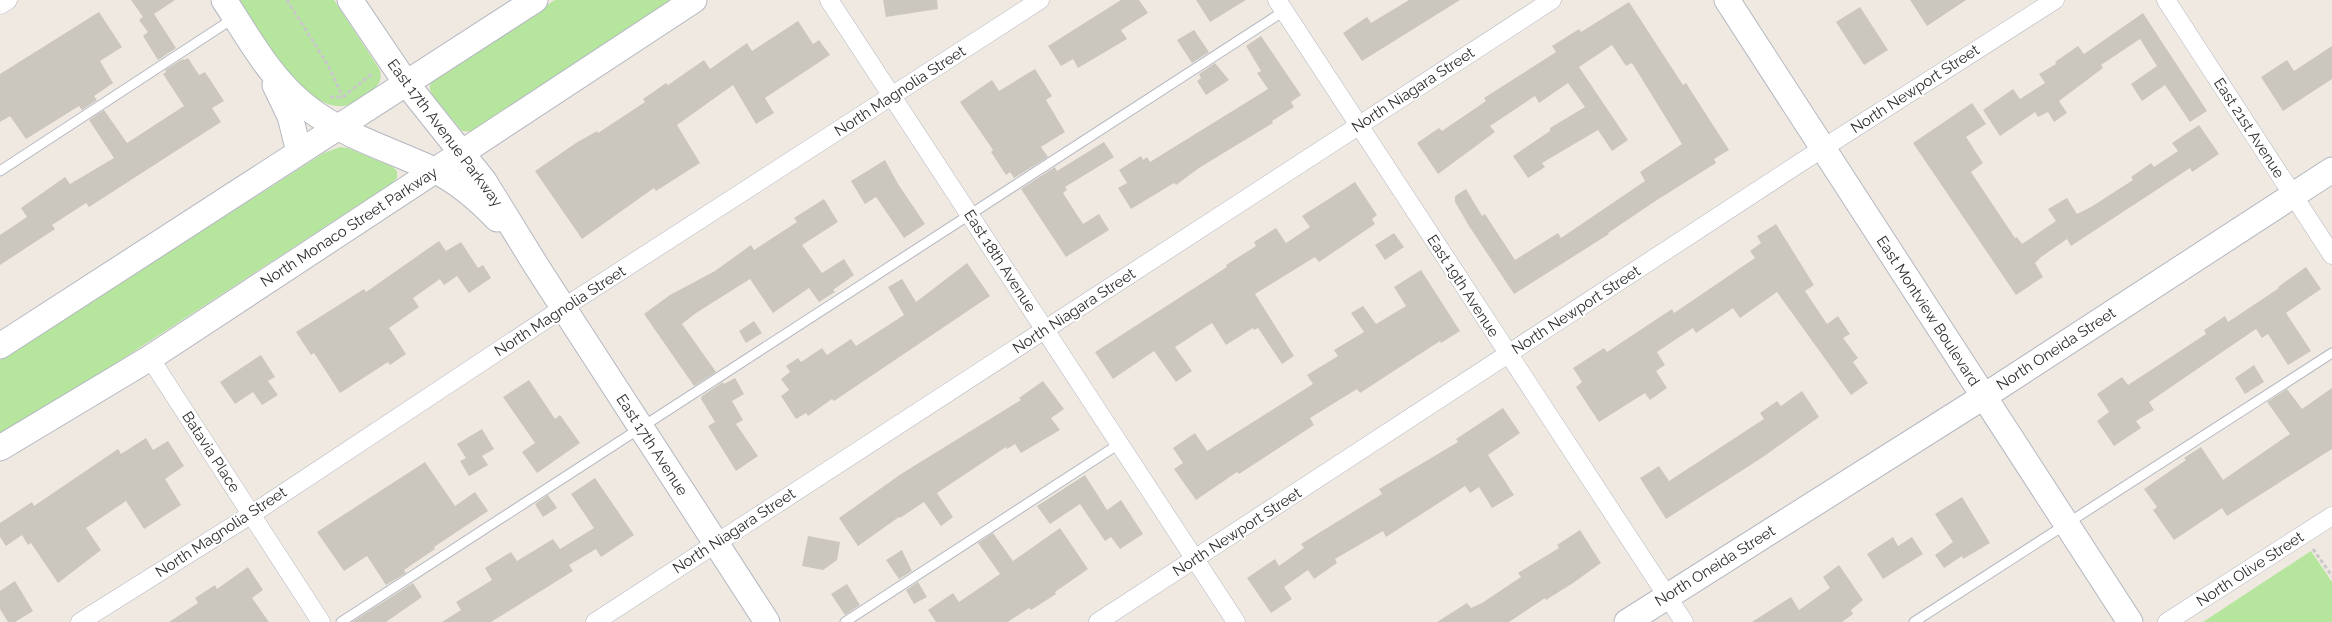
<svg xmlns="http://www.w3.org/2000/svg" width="2332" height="622" viewBox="0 0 2332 622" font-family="Raleway,sans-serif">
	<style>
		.green { fill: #b6e59e }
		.building { fill: #cbc7bf }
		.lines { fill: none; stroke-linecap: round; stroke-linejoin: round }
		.lane-casing { stroke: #b4b7c1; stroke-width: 11 }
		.street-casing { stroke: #b4b7c1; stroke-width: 19 }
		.secondary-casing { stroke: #b4b7c1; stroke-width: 27 }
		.path { stroke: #c9c9c9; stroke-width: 3; stroke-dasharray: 4 2.5; stroke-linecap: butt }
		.lane { stroke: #fff; stroke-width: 9 }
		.street { stroke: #fff; stroke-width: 18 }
		.secondary { stroke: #fff; stroke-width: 25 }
		.labels { text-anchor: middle; stroke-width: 4; stroke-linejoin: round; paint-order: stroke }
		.street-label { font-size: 15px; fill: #2e2e2e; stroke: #fff }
	</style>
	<rect width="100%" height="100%" fill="#efe9e1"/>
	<!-- green -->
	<g class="green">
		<path d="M 237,0 L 334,0 L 380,70 C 383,84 376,88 364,95 C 358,99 351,105 344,106 C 300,110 258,31 237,0 Z"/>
		<path d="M 555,0 L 673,0 L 473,132 L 462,131 L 433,96 C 428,88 429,84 435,77 Z"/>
		<polygon points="340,147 348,148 393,167 397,171 397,178 392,183 0,439 0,360 324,153"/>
		<polygon points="2311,551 2332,582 2332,622 2203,622"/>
	</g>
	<!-- building -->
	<g class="building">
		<polygon points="131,0 175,0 154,14 176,48 158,60 143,36 148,32 139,20 143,17"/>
		<polygon points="883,0 937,0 938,9 886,17"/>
		<polygon points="1121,0 1139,0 1148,13 1121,30 1127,39 1078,68 1073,59 1061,66 1048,46"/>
		<polygon points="1196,0 1246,0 1210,22"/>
		<polygon points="1409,0 1460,0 1362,61 1343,33 1367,17 1371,23"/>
		<polygon points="1910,0 1966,0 1927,26"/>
		<polygon points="1629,2 1683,85 1686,83 1729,150 1714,159 1716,163 1657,200 1608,233 1609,234 1514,294 1469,226 1455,202 1455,196 1466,189 1482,216 1485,214 1515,260 1558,233 1561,238 1645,181 1640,172 1682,144 1632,63 1626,66 1612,45 1579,67 1628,140 1612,151 1598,130 1542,163 1545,167 1528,178 1513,156 1550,131 1550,128 1585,107 1568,83 1539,103 1535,96 1490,126 1495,132 1438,174 1417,143 1439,128 1442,131 1486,101 1484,98 1556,52 1552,46 1579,29 1581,32"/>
		<polygon points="1860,7 1888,50 1864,65 1836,22"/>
		<polygon points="99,12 122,47 100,61 113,83 94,96 97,100 82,110 79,106 26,139 10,116 0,122 0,74"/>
		<polygon points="2143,13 2207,111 2190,122 2165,85 2142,101 2131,84 2157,66 2140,39 2101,65 2103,68 2059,101 2067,113 2054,122 2048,112 2038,117 2035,112 2000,136 1983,110 2013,89 2020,99 2045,83 2039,74 2056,64 2055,62 2078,46 2084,54"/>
		<polygon points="798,21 813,44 819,40 830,55 765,98 774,113 756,124 733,85 677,125 700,163 656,191 654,188 582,239 535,171 576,143 597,131 598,133 645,102 643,99 666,83 668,85 704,60 710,69 747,43 752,51"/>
		<polygon points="1194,30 1209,52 1192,63 1177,40"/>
		<polygon points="1261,36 1301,95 1291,102 1294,107 1272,121 1273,123 1199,168 1176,185 1174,183 1131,209 1118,188 1127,183 1119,170 1141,156 1143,160 1147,157 1150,162 1268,89 1257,73 1261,71 1246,46"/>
		<polygon points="2332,46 2332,79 2283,111 2261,77 2287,60 2294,71"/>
		<polygon points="188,58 199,75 205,72 224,101 212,108 221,122 89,207 86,203 52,225 55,229 0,265 0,235 27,217 21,208 65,177 70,184 114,158 89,120 104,110 127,143 184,106 163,74 166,72 165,70 183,59 184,60"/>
		<polygon points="1215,63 1229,80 1206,95 1197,81 1201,78 1199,74"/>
		<polygon points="1035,69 1052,96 1046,100 1065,132 1041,147 1048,157 1014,178 1010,172 1006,175 991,152 993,150 960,102 992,80 999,91"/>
		<polygon points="1972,103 1986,124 1966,137 1983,163 1971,172 2015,238 2017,237 2022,244 2056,221 2048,209 2067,198 2077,214 2091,207 2133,180 2131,177 2151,163 2154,167 2178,151 2172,143 2199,125 2219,154 2192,172 2190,168 2071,246 2067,239 2041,257 2035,263 2043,277 2016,295 1913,143"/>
		<polygon points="1104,142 1114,157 1065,187 1067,190 1063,193 1083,224 1099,214 1109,230 1066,257 1021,189 1055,167 1057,171"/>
		<polygon points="885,160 898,184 925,224 904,238 876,197 865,204 851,181"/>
		<polygon points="1355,182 1377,215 1372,219 1375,224 1319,262 1315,257 1255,294 1294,356 1282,364 1258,328 1254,330 1253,328 1226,345 1212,323 1175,347 1192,371 1176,382 1154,351 1113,379 1095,352 1227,267 1226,265 1256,246 1254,242 1276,228 1286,243 1310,227 1302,216"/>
		<polygon points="824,199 838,222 802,245 822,273 844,259 854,275 833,290 835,292 819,302 809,288 773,313 750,279 696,313 682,324 716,372 694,386 644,314 670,295 715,271 751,245 754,250 797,222 794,218"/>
		<polygon points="1776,224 1814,285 1805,291 1827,324 1838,316 1850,334 1843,338 1858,358 1853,362 1868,383 1851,395 1777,292 1740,318 1733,308 1696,333 1693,328 1657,352 1665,365 1656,371 1667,388 1650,400 1645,393 1599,422 1576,387 1582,382 1573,368 1604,348 1607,352 1672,309 1674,313 1755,258 1750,251 1761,243 1757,236"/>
		<polygon points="1394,233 1404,247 1385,260 1375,245"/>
		<polygon points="439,241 446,251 461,242 478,268 483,265 491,278 469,293 457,276 444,285 440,279 413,298 419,307 389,328 406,354 390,365 388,362 340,393 314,353 311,355 296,332 364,289 366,292"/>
		<polygon points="967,263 990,296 834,401 832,399 808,416 806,413 796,419 781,396 789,390 781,379 790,372 786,366 798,358 801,362 822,348 827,355 851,339 856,346 904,315 888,287 902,279 916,302"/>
		<polygon points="2306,267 2321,289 2286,313 2311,351 2288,365 2268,334 2262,338 2256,329 2149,402 2154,410 2136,421 2141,428 2114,446 2097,421 2109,412 2097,394 2122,377 2128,385 2206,334 2204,330 2225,316 2228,322 2279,288 2278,287"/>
		<polygon points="1421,270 1460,331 1441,343 1440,341 1360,393 1357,389 1310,418 1314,425 1239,474 1237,472 1196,500 1174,469 1183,463 1173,448 1195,433 1207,451 1313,384 1307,375 1338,356 1334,350 1364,332 1351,313 1363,306 1376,324 1406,306 1394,287"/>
		<polygon points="754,321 762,333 746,343 739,331"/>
		<polygon points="261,355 275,377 268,381 278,395 262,405 253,392 235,404 220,382"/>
		<polygon points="2254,365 2264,382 2245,394 2235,378"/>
		<polygon points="735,378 744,394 732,401 743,420 736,424 758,456 736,471 708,426 715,422 701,399 702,396 723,382 724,384"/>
		<polygon points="529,380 555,419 560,415 580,443 537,473 522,452 535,443 503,397"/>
		<polygon points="1043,381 1064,409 1051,418 1060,430 1021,453 1015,444 1007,449 1006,447 937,493 953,517 941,526 924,502 900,518 899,517 858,546 839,518 901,474 1021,400 1019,398"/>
		<polygon points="2332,388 2332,449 2227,516 2222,508 2174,540 2153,510 2157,507 2144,489 2186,460 2184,458 2201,447 2223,480 2290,434 2267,402 2287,389 2302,409"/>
		<polygon points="1802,391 1819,417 1763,457 1666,519 1640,478 1659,466 1669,481 1764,419 1760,413 1777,401 1781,406"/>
		<polygon points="1503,408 1520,433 1488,455 1514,495 1492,508 1479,487 1470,493 1465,486 1386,537 1383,531 1335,559 1337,563 1314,579 1308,570 1284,587 1292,599 1271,613 1247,578 1275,559 1279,566 1304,548 1301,544 1382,494 1379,489 1458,442 1456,439"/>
		<polygon points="482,429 494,449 482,456 488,465 469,476 460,461 466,458 457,444"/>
		<polygon points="146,438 153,450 168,441 184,466 165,479 181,505 144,529 126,501 86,528 101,550 58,583 31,543 28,545 22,535 6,546 0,537 0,523 32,502 34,506 118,449 121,454"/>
		<polygon points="425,462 455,506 475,492 488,511 434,547 435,549 404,570 406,573 386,585 367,556 344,571 317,532"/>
		<polygon points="1085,475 1107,510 1121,500 1143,534 1120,549 1111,537 1105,541 1080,504 1050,524 1037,506"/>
		<polygon points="595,478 634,535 601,557 596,549 569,565 573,571 491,622 442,622 461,610 456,602 492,580 485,568 511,552 517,561 553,539 560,549 594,528 571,494"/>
		<polygon points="548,495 557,508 543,517 535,504"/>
		<polygon points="1962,497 1990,543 1963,559 1962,556 1944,568 1935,555 1953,542 1935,514"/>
		<polygon points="1060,528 1088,569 1055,592 1056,594 1031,610 1029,608 1008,622 936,622 928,610 953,593 959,602 1000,574 978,543 993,533 1013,561"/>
		<polygon points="1580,530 1601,563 1573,583 1546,600 1545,598 1509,622 1437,622 1467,603 1471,608 1482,603 1521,577 1518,573 1559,548 1557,545"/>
		<polygon points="808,536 840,542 837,560 823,570 802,566"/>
		<polygon points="1893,537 1898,546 1912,537 1923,554 1883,579 1867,554"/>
		<polygon points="902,550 912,571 899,579 886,560"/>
		<polygon points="1839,565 1863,600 1851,610 1853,614 1842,622 1752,622 1791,597 1799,610 1830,588 1823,577"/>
		<polygon points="248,567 263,590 252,598 269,622 169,622 198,603 195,598 215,585 217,589"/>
		<polygon points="15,581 33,611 15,622 8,622 0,609 0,591"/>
		<polygon points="918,582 927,597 914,604 906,590"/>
		<polygon points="413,583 422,597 386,622 352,622"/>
		<polygon points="847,584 860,605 845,615 831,594"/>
	</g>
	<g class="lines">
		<!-- lane casing -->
		<g class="lane-casing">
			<g id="lane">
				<polyline points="0,171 234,18"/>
				<polyline points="341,622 1284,11"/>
				<polyline points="845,622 1119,444"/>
				<polyline points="1914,622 2332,353"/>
			</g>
		</g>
		<!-- street casing -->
		<g class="street-casing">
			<g id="street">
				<polyline points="829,0 1236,622"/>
				<polyline points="1277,0 1684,622"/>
				<polyline points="2166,0 2332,255"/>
				<polyline points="0,5 8,0"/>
				<polyline points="150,358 321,622"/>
				<polyline points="80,622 252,514 563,308 1040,0"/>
				<polyline points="595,622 1552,0"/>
				<polyline points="1098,622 1803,161 2055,0"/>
				<polyline points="2167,622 2332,516"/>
			</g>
		</g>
		<!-- secondary casing -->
		<g class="secondary-casing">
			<g id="secondary">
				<path d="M 224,0 C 249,38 271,80 308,108 C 345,137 392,150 434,170 C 458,182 479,200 497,219"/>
				<polyline points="350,0 406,83 484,181 537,267 767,622"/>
				<polyline points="1727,0 2130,622"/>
				<polyline points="275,85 290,116 299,152"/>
				<polyline points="0,346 535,0"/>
				<polyline points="0,448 150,358 694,0"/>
				<polyline points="1627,622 1983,397 2332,170"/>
			</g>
		</g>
		<!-- path -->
		<g class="path">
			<polyline points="287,0 328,65 343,97"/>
			<polyline points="330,97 343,97 373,73"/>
			<polyline points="2313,549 2332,576"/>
		</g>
		<!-- lane -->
		<use href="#lane" class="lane"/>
		<!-- street -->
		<use href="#street" class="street"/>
		<!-- secondary -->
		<use href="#secondary" class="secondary"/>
	</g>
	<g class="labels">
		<!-- street labels -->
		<g class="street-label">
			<text transform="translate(1915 89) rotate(-33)" y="5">North Newport Street</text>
			<text transform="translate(1413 90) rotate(-33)" y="5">North Niagara Street</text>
			<text transform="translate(900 91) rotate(-33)" y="5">North Magnolia Street</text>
			<text transform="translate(2249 128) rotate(57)" y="5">East 21st Avenue</text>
			<text transform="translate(445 133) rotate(53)" y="5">East 17th Avenue Parkway</text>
			<text transform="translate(349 227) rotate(-33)" y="5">North Monaco Street Parkway</text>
			<text transform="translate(1000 261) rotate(57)" y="5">East 18th Avenue</text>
			<text transform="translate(1463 286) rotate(57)" y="5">East 19th Avenue</text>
			<text transform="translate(1576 310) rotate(-33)" y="5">North Newport Street</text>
			<text transform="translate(560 311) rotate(-33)" y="5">North Magnolia Street</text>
			<text transform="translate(1074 311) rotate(-33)" y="5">North Niagara Street</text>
			<text transform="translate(1928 311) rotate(57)" y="5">East Montview Boulevard</text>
			<text transform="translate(2056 349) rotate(-33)" y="5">North Oneida Street</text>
			<text transform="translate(652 445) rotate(57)" y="5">East 17th Avenue</text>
			<text transform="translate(211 452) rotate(57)" y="5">Batavia Place</text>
			<text transform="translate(734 531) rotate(-33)" y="5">North Niagara Street</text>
			<text transform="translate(221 532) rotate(-33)" y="5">North Magnolia Street</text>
			<text transform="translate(1237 532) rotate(-33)" y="5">North Newport Street</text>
			<text transform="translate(1715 566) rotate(-32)" y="5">North Oneida Street</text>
			<text transform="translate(2250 569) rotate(-33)" y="5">North Olive Street</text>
		</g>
	</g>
</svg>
